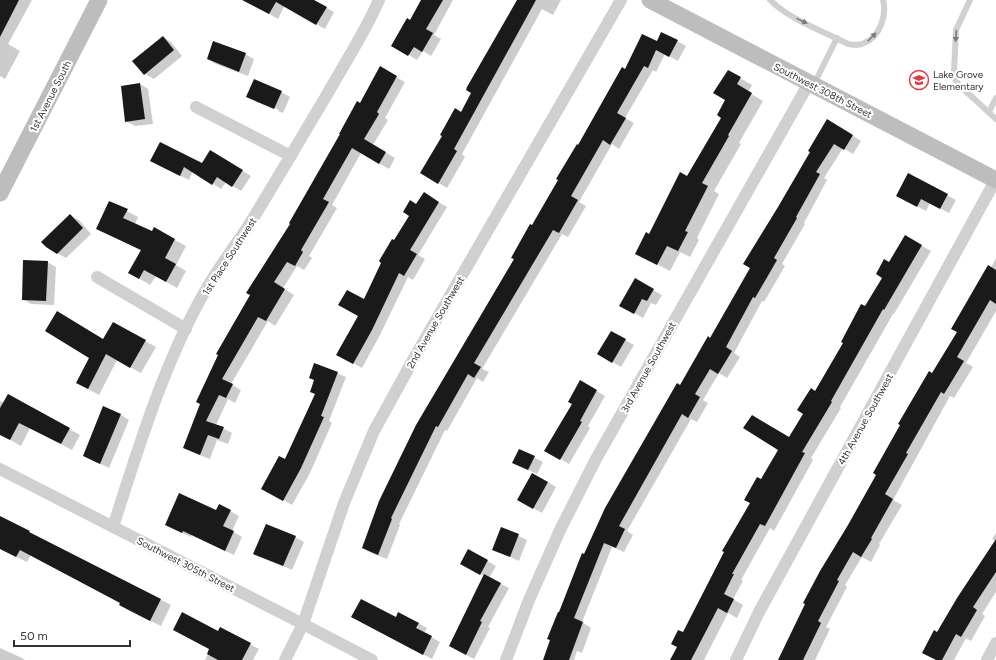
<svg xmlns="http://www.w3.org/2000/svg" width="996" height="660" viewBox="0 0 996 660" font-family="Figtree,sans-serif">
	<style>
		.shadow { fill: #0003 }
		.building { fill: #1a1a1a }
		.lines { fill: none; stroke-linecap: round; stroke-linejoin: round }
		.lane { stroke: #d0d0d0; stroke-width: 6 }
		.street { stroke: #d0d0d0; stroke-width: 12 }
		.secondary { stroke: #bdbdbd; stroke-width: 17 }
		.oneway { fill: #7a7a7a }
		.labels { text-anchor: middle; stroke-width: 4; stroke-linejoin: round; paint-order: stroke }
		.poi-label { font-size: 10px; fill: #333; stroke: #fff; text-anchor: start }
		.street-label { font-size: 10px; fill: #333; stroke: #fff }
	</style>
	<rect width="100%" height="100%" fill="#fff"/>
	<!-- shadow -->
	<g class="shadow">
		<polygon points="0,0 32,0 8,44 20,51 5,79 0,76"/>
		<polygon points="244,0 285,0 287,1 278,19"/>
		<polygon points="291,0 312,0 334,12 325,29 287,8"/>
		<polygon points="422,0 453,0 434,35 441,39 431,56 423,51 417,60 393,45 410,21"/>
		<polygon points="518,0 561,0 553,15 542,9 462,154 465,157 447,188 422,173 461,113"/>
		<polygon points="163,37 171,42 182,56 154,79 145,74 134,61"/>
		<polygon points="677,41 686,46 678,61 665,54 656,72 653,70 625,118 634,123 619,149 612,144 579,202 586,206 568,237 562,234 482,369 489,372 483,382 477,378 447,431 445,430 399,524 400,525 387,559 371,553 363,548 515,259 579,146 626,70 657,43"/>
		<polygon points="245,54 254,59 248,76 216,64 208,59"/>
		<polygon points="380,68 405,82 385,118 388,120 373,145 395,158 389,169 361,153 332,205 337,208 309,256 312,258 304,270 297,266 283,288 294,295 275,326 268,321 231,384 241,390 235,403 228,399 216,425 232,433 228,444 217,440 210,459 194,453 185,448 292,223"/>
		<polygon points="728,71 752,85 748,92 763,101 739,143 741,144 714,191 719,194 697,238 699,240 690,257 680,252 670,271 649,260 650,235 687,177 722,117 727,100"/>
		<polygon points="140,84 148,89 153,124 135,126 126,121"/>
		<polygon points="281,92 290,97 283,113 278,111 279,110 255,99"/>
		<polygon points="836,125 861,141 853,154 843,148 824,178 827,180 804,223 805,224 782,264 785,266 764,302 762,301 734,353 740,357 727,378 719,373 703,400 708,403 697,422 691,419 627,531 633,535 624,552 612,547 582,622 591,628 582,653 577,651 574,660 544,660 585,555 680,386 711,339"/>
		<polygon points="219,156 251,176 241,191 226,182 221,189 193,171 189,180 160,166 202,164"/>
		<polygon points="908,174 956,200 949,213 930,203 926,211 905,200"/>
		<polygon points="424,194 447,207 418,255 425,259 413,280 408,277 380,335 362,368 337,354 359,315 364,301 395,242"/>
		<polygon points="110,202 138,217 135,224 152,232 154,229 186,246 176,265 186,271 177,288 156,276 150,285 130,273 142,251 98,229"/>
		<polygon points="70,216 79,220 91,234 66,258 57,253"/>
		<polygon points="905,236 931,251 894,314 893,314 840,407 841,408 811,458 813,460 774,531 770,528 741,580 743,581 733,599 743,605 737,618 728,613 704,660 672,660 684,633 761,481 789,438 884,277 889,263"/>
		<polygon points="996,258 996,311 966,363 973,367 954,398 950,396 893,500 902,505 879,544 880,545 871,562 862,557 845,585 847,587 826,627 830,629 815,660 778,660 849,525 933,374 958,332"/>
		<polygon points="47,262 56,267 54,305 31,304 23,299"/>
		<polygon points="635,280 662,295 656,305 651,303 643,318 621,305"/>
		<polygon points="113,323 156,347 141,373 117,360 99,395 77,383 90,358 104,340"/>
		<polygon points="611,332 634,345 621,367 599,354"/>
		<polygon points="337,373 346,377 329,421 332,423 310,473 292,505 263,488 286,460"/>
		<polygon points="581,382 605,396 588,426 590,428 569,464 546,450 573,404"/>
		<polygon points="0,401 69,429 80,435 72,450 30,428 21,446 0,434"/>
		<polygon points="121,415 129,420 109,468 84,456"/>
		<polygon points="519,450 543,462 537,474 522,467"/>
		<polygon points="548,482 556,487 542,513 518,500"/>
		<polygon points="219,505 239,516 232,531 242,537 234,555 192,535 191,537 174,529 216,511"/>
		<polygon points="0,517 171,605 161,626 130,611 120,605 121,603 31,555 27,562 0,549"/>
		<polygon points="502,528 527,540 519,561 493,549"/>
		<polygon points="996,533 996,592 982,614 985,616 971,641 966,638 954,660 937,660 938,633 996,541 992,539"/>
		<polygon points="295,537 304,542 292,570 255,553"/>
		<polygon points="468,550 496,566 489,578 509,588 488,627 490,628 474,659 459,651 484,576 461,563"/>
		<polygon points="396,618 418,623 427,628 424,633 440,642 432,659 361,622"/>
		<polygon points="221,629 259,649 253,660 205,660"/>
		<polygon points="0,648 22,658 25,660 0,660"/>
	</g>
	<!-- building -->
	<g class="building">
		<polygon points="0,0 19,0 0,37"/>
		<polygon points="242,0 314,0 327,7 316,25 276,2 269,14"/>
		<polygon points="421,0 443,0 426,29 433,33 422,52 414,47 408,56 391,46 407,18 410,20"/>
		<polygon points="517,0 536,0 454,149 457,151 438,184 420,173 442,136 440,135 455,108 461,112 471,93 466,90 467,87"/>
		<polygon points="661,32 678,40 669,57 656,50 648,68 644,66 617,113 626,118 610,145 603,140 571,196 578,200 559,233 553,230 474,363 481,367 474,378 468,374 438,427 436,426 391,518 392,519 378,555 362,548 379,501 416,425 514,259 511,258 530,224 532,225 558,180 556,179 577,144 578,145 622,67 625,69 642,34 657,41"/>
		<polygon points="163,36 174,50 144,75 132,61"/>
		<polygon points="213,41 246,53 239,72 207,59"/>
		<polygon points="380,66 397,76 377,112 379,114 364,139 386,152 379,164 352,148 323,199 329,202 301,250 303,252 295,266 287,262 274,282 285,289 266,321 258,317 222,379 233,384 226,398 219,395 206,421 224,427 219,439 208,435 200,455 183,448 200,404 196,402 218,355 216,354 250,295 246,293 290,224 289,223 340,134 339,134 357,101 360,103"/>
		<polygon points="728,70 741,77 737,84 752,93 728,135 729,136 702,183 708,186 685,231 688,232 678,251 667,246 657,265 635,254 646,232 649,234 680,172 687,176 721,118 717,115 725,100 713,93"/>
		<polygon points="254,79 282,91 274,109 246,97"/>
		<polygon points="140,83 145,119 125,122 121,86"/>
		<polygon points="827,119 853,135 844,150 834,144 816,172 820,174 796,217 797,218 774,258 777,260 755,298 753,297 726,347 732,351 718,374 710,369 695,394 700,397 688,418 682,414 619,526 625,529 616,548 604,543 574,618 583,622 569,660 543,660 550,640 547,639 558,612 559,612 582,553 584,554 605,508 677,383 680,385 708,336 710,338 750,268 743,264 778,207 810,152 808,151"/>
		<polygon points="160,142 202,163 210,150 243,170 232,187 217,177 212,185 184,167 180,176 150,161"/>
		<polygon points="908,173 948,194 940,209 921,199 917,207 896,196"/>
		<polygon points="424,192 439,202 410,250 417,254 404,276 399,273 372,330 353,364 336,355 358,316 338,305 347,290 364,299 381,263 379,261 392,239 394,240 409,216 403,212 410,200 416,204"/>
		<polygon points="109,201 128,209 123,218 152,231 154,227 175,239 165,258 176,264 166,282 144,270 139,279 128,273 141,250 96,229"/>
		<polygon points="70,214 83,228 57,254 46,247 41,242"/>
		<polygon points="905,235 922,245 884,310 883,309 831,401 832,402 802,452 805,453 765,526 760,524 732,574 734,574 724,594 734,599 727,613 718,608 691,660 670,660 677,647 671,644 678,630 683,632 724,552 722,551 750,503 744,500 757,477 761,479 778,450 743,428 752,415 789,437 803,414 797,410 811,388 815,391 843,343 841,342 861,304 865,306 882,278 876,274 884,259 889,262"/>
		<polygon points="23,260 48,261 46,301 22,300"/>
		<polygon points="988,265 996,270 996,304 990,300 957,357 964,361 944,394 941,392 906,453 908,454 885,494 893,499 871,538 872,539 861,557 853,552 837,580 839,581 818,621 821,623 803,660 778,660 805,604 803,603 820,571 848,525 876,475 873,473 900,425 898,424 929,371 932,373 957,332 951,329"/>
		<polygon points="635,278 654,289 647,301 642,299 634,314 619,306"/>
		<polygon points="57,311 103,339 113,322 146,340 130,368 106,354 88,389 76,383 89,358 45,331"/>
		<polygon points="611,331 626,339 612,363 597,354"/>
		<polygon points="314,363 338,372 321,416 324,417 301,468 283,501 261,489 279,456 285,459 315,394 310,392 314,380 309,378"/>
		<polygon points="580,380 597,390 580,421 582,422 560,460 544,451 572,404 568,402"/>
		<polygon points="8,394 70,428 61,444 19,423 10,440 0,435 0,408"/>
		<polygon points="103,406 121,414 100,464 83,456"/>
		<polygon points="519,449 535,456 528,470 512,463"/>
		<polygon points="532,473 548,482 533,509 517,500"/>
		<polygon points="179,493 216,510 219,504 231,510 223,526 234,531 225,551 183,531 182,533 165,525"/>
		<polygon points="0,516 30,531 29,532 161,599 150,621 119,605 120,603 20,550 16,557 0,549"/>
		<polygon points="266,524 296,536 283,566 253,554"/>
		<polygon points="501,527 519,534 510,557 492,550"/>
		<polygon points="996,539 996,572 973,607 977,610 961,637 956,634 942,660 936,660 922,653 934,630 937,632 957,598"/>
		<polygon points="468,549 488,560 480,575 460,564"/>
		<polygon points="484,574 501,583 480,621 482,622 466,655 449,646"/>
		<polygon points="361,599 396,617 398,612 419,623 416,628 432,636 423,655 351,617"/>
		<polygon points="182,612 218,631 220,627 251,643 242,660 218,660 207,654 209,649 173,630"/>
	</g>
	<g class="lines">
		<!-- lane -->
		<g class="lane">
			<path d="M 770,0 C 790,20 823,31 848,44 C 854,45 859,46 864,43 C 880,37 887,15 883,0"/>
			<polyline points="970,0 956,30 954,72 955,79 959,85 996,119"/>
			<polyline points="814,84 837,38"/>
			<polyline points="989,112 996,98"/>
		</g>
		<!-- street -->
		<g class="street">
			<polyline points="196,107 291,156"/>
			<polyline points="97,277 186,329"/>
			<polyline points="0,469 303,624 372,660"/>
			<path d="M 113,527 C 139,446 165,359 208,286 C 220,266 234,247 247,228 C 274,185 299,141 325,98 C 343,66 364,34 379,0"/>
			<polyline points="285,660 303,624 344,503 374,431 413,360 621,0"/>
			<polyline points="506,660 529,600 560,530 596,459 809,83"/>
			<polyline points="736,660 759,612 996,179"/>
			<polyline points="987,660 996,643"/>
		</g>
		<!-- secondary -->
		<g class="secondary">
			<polyline points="650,0 996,180"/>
			<polyline points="0,193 99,0"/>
		</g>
	</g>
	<!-- one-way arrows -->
	<defs><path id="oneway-solid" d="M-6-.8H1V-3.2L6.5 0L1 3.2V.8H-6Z"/></defs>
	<g class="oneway">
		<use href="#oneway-solid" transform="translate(802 21) rotate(26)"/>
		<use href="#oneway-solid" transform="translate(956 36) rotate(95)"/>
		<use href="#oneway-solid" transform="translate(872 37) rotate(-45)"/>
	</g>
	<!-- icons -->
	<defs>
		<g id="school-ring" transform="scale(1)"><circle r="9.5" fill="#fff" stroke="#e63946" stroke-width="1.5"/><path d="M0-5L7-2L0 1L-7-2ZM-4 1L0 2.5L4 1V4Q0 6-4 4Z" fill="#e63946"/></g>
	</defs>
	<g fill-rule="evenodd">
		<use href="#school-ring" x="919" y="80"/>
	</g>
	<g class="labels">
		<!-- poi labels -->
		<g class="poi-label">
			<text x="933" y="78">Lake Grove<tspan x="933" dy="12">Elementary</tspan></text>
		</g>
		<!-- street labels -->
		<g class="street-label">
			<text transform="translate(823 90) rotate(27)" y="4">Southwest 308th Street</text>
			<text transform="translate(50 96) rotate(-63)" y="4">1st Avenue South</text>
			<text transform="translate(229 256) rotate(-57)" y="4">1st Place Southwest</text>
			<text transform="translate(435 322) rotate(-60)" y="4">2nd Avenue Southwest</text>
			<text transform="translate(648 367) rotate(-61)" y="4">3rd Avenue Southwest</text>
			<text transform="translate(865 419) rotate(-61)" y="4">4th Avenue Southwest</text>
			<text transform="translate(186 564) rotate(27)" y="4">Southwest 305th Street</text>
		</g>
	</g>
	<!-- scale -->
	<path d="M14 640v6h116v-6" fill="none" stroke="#333333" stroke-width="2"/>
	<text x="20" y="640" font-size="12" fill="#333333" stroke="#ffffff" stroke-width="3" paint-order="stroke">50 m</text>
</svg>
